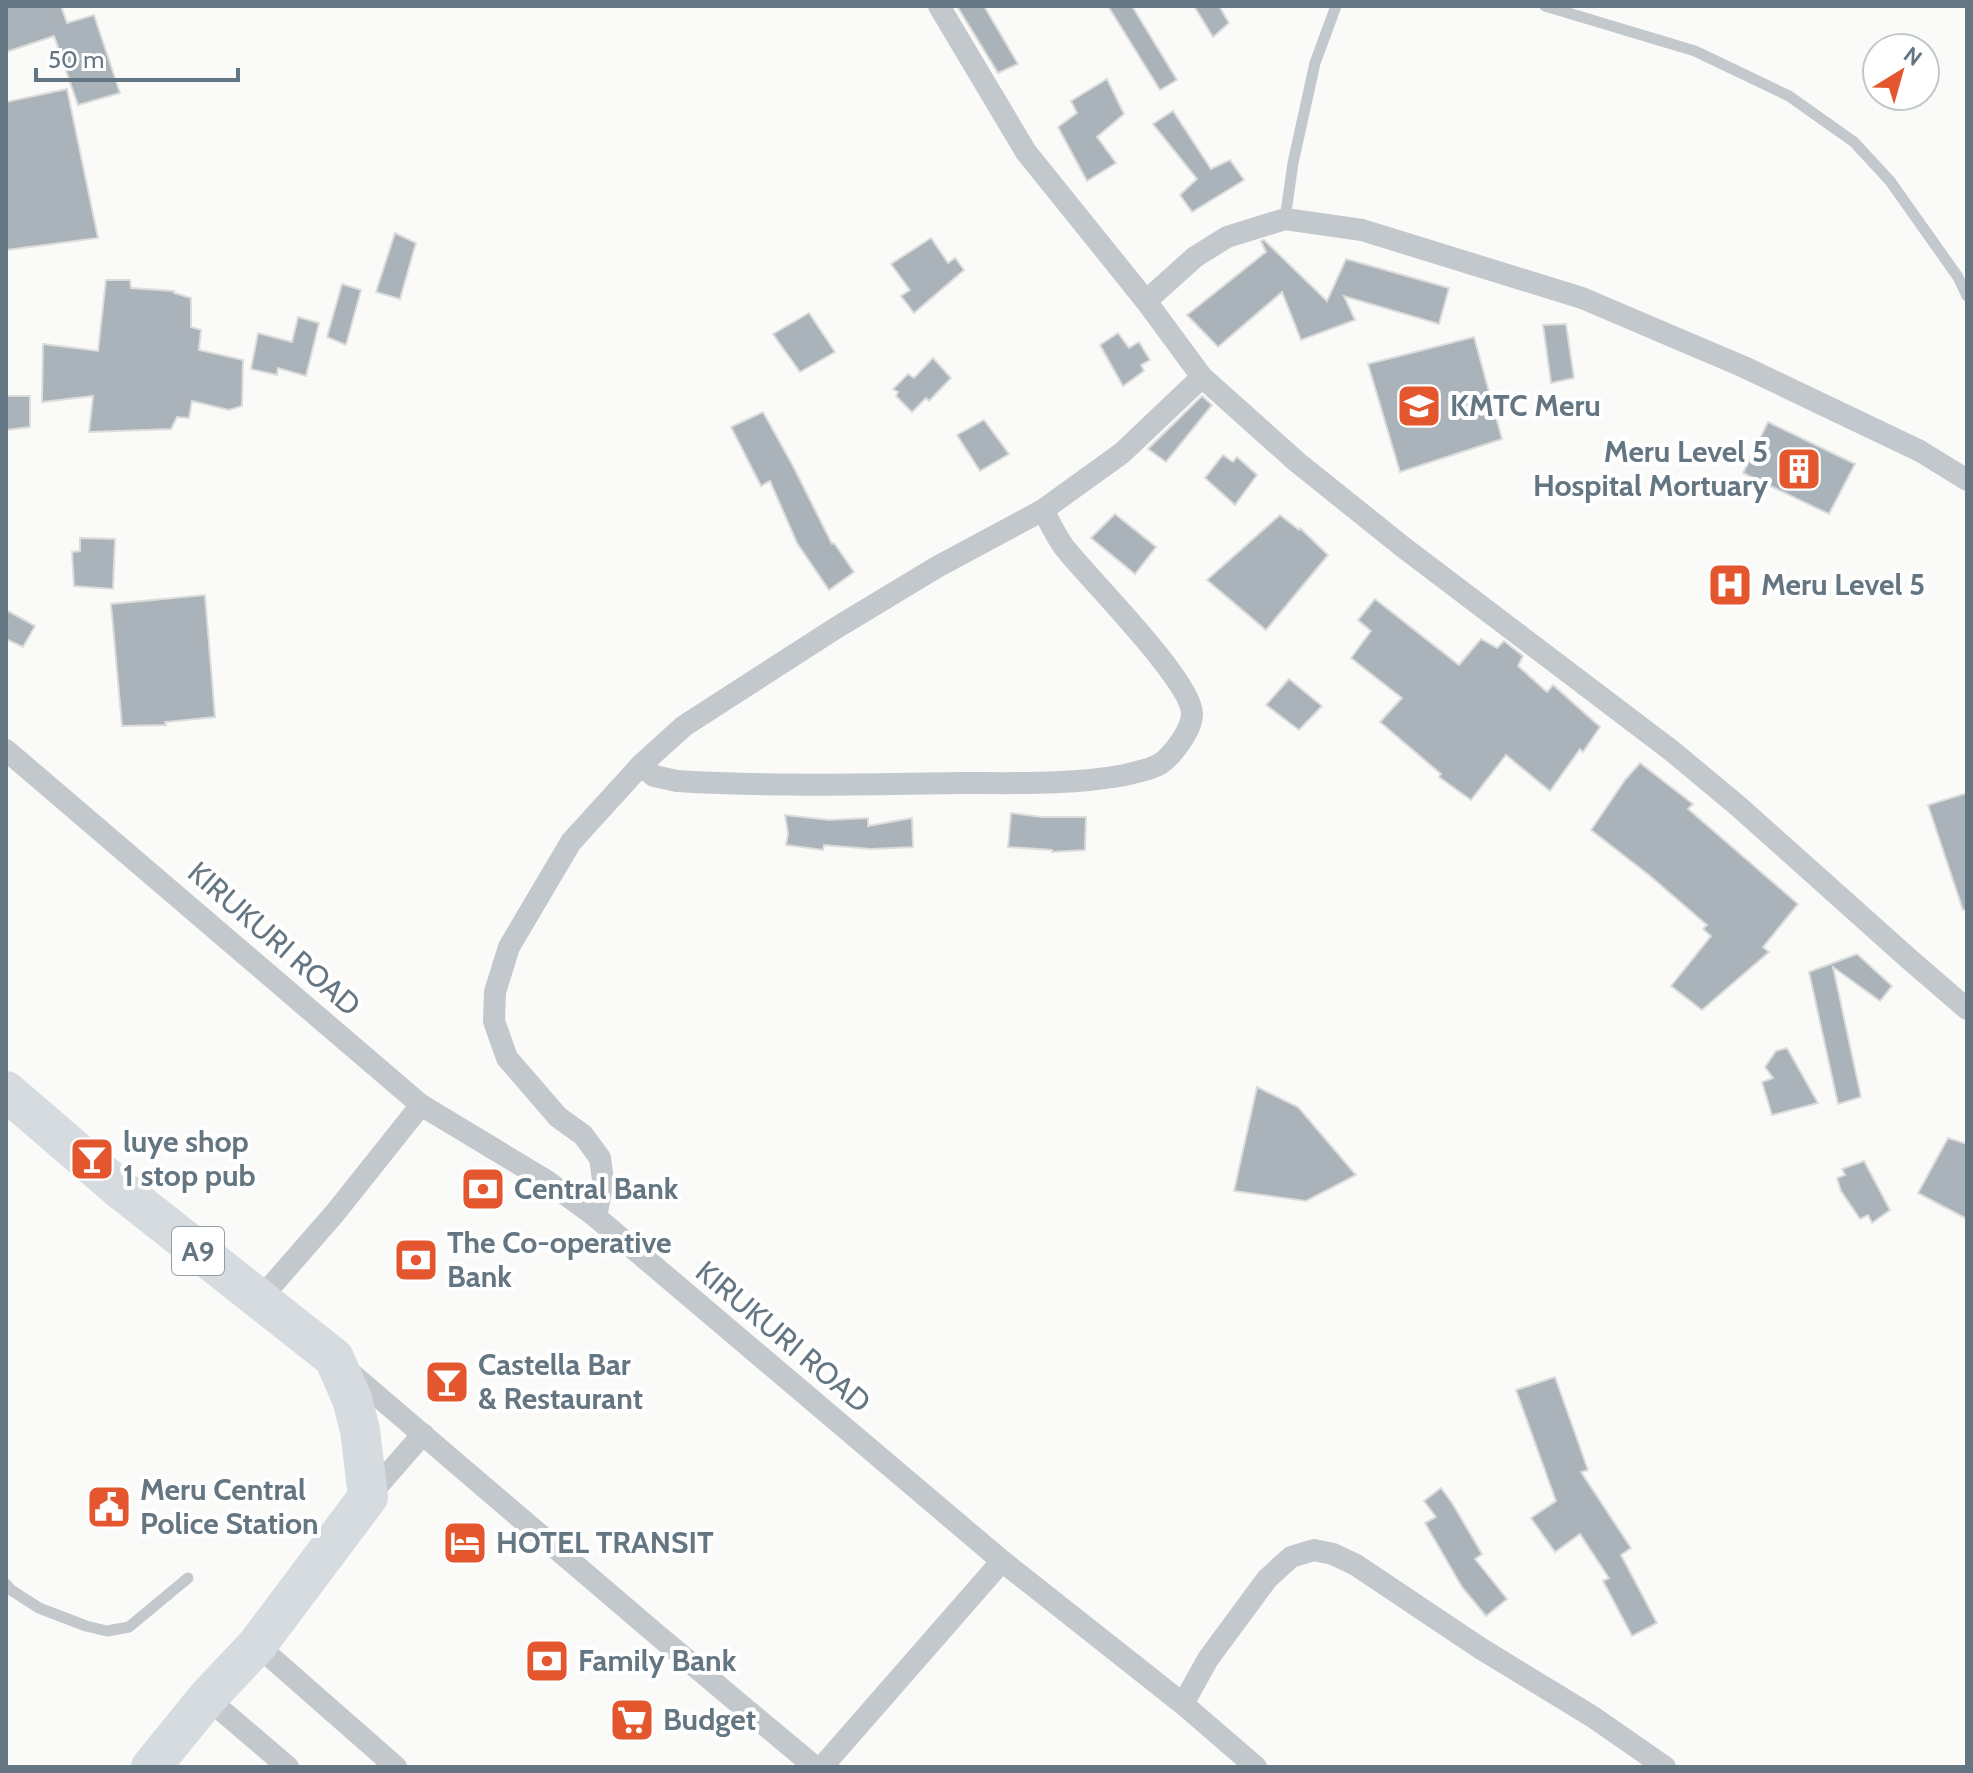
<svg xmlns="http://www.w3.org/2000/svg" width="1973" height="1773" viewBox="0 0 1973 1773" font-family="Cabin,sans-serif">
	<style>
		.building { fill: #aab3b9; stroke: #dcdcda; stroke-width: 2 }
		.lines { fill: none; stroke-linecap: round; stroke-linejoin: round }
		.lane { stroke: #c3c8cc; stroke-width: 11 }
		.street { stroke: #c3c8cc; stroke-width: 22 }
		.highway { stroke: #d6dbdf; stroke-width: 40 }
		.labels { text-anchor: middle; stroke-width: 8; stroke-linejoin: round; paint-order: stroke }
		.shield { fill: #fff; stroke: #939fa8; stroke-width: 2 }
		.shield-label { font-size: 28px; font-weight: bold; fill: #657683 }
		.poi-label { font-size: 30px; font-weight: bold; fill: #657683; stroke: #fff; text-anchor: start }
		.street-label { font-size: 30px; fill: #657683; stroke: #fff }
	</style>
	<rect width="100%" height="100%" fill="#fafaf8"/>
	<!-- building -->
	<g class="building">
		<polygon points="6,6 61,6 67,23 94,15 120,93 78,105 54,36 6,52"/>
		<polygon points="957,6 984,6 1018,64 998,73"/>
		<polygon points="1108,6 1132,6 1177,80 1160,90"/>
		<polygon points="1194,6 1219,6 1229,23 1213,37"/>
		<polygon points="1107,79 1124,114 1097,137 1116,163 1087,181 1058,127 1077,113 1071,101"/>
		<polygon points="67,89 98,238 6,250 6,102"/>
		<polygon points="1173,111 1211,169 1230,160 1244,180 1192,212 1180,195 1197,179 1153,124"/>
		<polygon points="395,233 416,243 400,299 376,292"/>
		<polygon points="931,238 948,263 955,258 964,270 914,313 901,296 910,290 891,264"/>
		<polygon points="1264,240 1327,301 1346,259 1449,288 1439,324 1344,296 1355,320 1301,340 1282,292 1218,347 1187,315 1266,252 1261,241"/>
		<polygon points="106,280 130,280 131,288 174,291 174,293 191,298 191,327 201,330 199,350 243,360 242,406 229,410 192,401 189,418 177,417 171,429 89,432 93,396 42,402 43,344 98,351"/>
		<polygon points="342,284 361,290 346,345 327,337"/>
		<polygon points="809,313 835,352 800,372 773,334"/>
		<polygon points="298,317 319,323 306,376 278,368 277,375 251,369 258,333 292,342"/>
		<polygon points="1566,324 1574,378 1551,383 1543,325"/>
		<polygon points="1118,333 1129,348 1139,342 1150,360 1141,365 1144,371 1123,386 1100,345"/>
		<polygon points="1474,337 1502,439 1400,472 1368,364"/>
		<polygon points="933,358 951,378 929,401 926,398 912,412 896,396 898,392 893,389 908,374 914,378"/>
		<polygon points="6,396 30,396 30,427 6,430"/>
		<polygon points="1202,396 1212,405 1166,462 1148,449"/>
		<polygon points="763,412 794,468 832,544 834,543 854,572 829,590 797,543 770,481 761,486 731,427"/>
		<polygon points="984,420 1009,454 980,471 957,435"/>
		<polygon points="1768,422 1855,464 1829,514 1743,473"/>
		<polygon points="1223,455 1233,462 1237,457 1257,475 1235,505 1205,478"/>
		<polygon points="1115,514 1156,547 1135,574 1091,538"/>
		<polygon points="1280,515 1299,530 1300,528 1328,555 1266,630 1207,580"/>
		<polygon points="80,538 115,539 113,589 74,586 72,552 80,551"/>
		<polygon points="205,595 215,717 165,722 166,725 122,726 111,604"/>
		<polygon points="1375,599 1459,665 1481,639 1497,648 1504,641 1523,656 1518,666 1547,692 1553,685 1600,727 1583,752 1580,749 1550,791 1506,755 1471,800 1439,777 1441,774 1380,722 1402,698 1351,658 1371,631 1358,620"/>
		<polygon points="6,610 35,626 23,647 6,639"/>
		<polygon points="1289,679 1322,706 1299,730 1266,705"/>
		<polygon points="1640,763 1693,804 1688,809 1798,904 1763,947 1769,952 1702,1010 1671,986 1711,936 1703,929 1707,925 1649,875 1591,830 1625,780"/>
		<polygon points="1967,793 1967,909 1963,910 1928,805"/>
		<polygon points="1011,813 1042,817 1086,817 1085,850 1052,852 1052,850 1008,847"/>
		<polygon points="785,815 829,820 868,818 868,826 912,818 913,847 871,849 824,845 823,850 786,845 788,834"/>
		<polygon points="1857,954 1892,986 1880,1001 1833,967 1861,1097 1838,1104 1809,972"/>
		<polygon points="1787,1048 1818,1103 1772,1115 1762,1082 1773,1078 1765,1067 1776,1051"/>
		<polygon points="1257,1087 1298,1107 1356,1175 1306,1201 1234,1191"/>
		<polygon points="1948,1138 1967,1144 1967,1219 1918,1193"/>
		<polygon points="1864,1161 1890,1210 1872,1223 1868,1215 1860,1219 1841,1191 1837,1178 1845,1175 1842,1169"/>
		<polygon points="1555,1377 1588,1470 1581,1472 1631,1548 1621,1555 1657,1623 1632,1636 1603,1581 1609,1578 1580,1534 1555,1552 1531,1518 1556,1501 1516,1390"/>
		<polygon points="1441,1488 1452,1503 1482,1554 1475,1559 1507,1599 1486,1616 1462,1587 1425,1523 1436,1517 1424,1501"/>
	</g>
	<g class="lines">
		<!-- lane -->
		<g class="lane">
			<polyline points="1545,6 1695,51 1789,96 1854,142 1890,181 1958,277 1967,296"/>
			<polyline points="1285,219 1293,163 1315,63 1336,6"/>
			<polyline points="6,1584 11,1590 39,1608 86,1626 107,1631 129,1627 188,1578"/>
		</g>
		<!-- street -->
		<g class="street">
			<polyline points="939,6 1026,152 1146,301 1202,377 1297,462 1403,547 1672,751 1738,806 1908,958 1967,1009"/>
			<polyline points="1146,301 1195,257 1227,237 1285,219 1362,230 1582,298 1744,367 1920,451 1967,480"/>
			<polyline points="6,750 421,1105 547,1181 596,1217 1002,1561 1183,1704 1256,1767"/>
			<path d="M 641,765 L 654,776 L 677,781 C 772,787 867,784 962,783 C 1017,783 1071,785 1125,775 C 1136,772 1150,770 1160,764 C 1172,756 1192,730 1192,714 C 1193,682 1088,578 1064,547 C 1056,536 1050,523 1043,510"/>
			<polyline points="596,1217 603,1180 600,1158 583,1135 558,1117 507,1058 494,1021 495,992 509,947 571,842 641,765 684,726 836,628 937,567 1043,510 1122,453 1202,377"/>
			<polyline points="260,1299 335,1213 421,1105"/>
			<polyline points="346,1369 655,1633 815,1767"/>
			<polyline points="368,1497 423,1434"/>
			<polyline points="257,1645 396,1767"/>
			<polyline points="207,1698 288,1767"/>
			<polyline points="1183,1704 1208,1659 1267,1579 1291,1557 1314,1550 1333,1554 1356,1565 1480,1648 1593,1717 1665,1767"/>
			<polyline points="822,1767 1002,1561"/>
		</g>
		<!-- highway -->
		<polyline class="highway" points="6,1091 120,1189 334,1358 352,1399 360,1430 368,1497 257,1645 207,1698 151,1767"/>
	</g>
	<!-- icons -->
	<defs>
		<g id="university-square" transform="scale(2.3)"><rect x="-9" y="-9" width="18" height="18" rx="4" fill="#e4572e" stroke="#fff"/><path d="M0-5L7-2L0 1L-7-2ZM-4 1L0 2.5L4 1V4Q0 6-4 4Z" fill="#fff"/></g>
		<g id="building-square" transform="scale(2.3)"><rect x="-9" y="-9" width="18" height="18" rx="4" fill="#e4572e" stroke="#fff"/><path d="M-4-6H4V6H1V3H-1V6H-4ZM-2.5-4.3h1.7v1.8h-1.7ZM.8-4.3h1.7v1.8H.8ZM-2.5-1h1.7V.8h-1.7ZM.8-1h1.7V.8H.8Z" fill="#fff"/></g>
		<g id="hospital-square" transform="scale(2.3)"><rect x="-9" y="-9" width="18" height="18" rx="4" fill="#e4572e" stroke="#fff"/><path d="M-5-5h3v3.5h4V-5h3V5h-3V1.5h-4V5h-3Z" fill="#fff"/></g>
		<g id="bar-square" transform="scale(2.3)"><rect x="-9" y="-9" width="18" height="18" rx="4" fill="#e4572e" stroke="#fff"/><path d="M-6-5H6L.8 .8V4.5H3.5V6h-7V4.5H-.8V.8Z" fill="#fff"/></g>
		<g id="bank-square" transform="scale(2.3)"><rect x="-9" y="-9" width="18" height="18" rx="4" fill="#e4572e" stroke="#fff"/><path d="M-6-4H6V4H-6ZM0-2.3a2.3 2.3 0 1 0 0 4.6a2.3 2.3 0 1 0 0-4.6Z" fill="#fff"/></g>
		<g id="civic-square" transform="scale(2.3)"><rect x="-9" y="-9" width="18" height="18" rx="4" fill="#e4572e" stroke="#fff"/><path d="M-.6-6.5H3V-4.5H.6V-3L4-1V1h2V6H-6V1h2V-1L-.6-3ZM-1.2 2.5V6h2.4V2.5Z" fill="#fff"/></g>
		<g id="hotel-square" transform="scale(2.3)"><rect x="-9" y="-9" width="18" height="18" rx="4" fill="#e4572e" stroke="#fff"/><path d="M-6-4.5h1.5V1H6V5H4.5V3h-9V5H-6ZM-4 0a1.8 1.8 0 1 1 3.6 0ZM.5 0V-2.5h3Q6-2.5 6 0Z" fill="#fff"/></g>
		<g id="supermarket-square" transform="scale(2.3)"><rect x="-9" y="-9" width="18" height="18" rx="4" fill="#e4572e" stroke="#fff"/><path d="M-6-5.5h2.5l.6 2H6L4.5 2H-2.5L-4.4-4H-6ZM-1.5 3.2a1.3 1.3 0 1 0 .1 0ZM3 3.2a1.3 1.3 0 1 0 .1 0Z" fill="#fff"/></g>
	</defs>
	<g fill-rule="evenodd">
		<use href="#university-square" x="1419" y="406"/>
		<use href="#building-square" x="1799" y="469"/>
		<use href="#hospital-square" x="1730" y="585"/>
		<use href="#bar-square" x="92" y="1159"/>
		<use href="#bank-square" x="483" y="1189"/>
		<use href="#bank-square" x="416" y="1260"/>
		<use href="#bar-square" x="447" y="1382"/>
		<use href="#civic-square" x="109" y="1507"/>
		<use href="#hotel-square" x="465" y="1543"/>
		<use href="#bank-square" x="547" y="1661"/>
		<use href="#supermarket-square" x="632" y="1720"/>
	</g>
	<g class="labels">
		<!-- shield labels -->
		<rect class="shield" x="172" y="1227" width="52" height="48" rx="6"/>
		<g class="shield-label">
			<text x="198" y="1261">A9</text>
		</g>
		<!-- poi labels -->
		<g class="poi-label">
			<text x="1450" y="416">KMTC Meru</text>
			<text x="1768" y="462" text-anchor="end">Meru Level 5<tspan x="1768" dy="34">Hospital Mortuary</tspan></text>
			<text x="1761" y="595">Meru Level 5</text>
			<text x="123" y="1152">luye shop<tspan x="123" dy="34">1 stop pub</tspan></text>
			<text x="514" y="1199">Central Bank</text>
			<text x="447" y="1253">The Co-operative<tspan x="447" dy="34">Bank</tspan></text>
			<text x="478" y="1375">Castella Bar<tspan x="478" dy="34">&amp; Restaurant</tspan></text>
			<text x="140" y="1500">Meru Central<tspan x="140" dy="34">Police Station</tspan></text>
			<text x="496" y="1553">HOTEL TRANSIT</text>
			<text x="578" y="1671">Family Bank</text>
			<text x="663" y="1730">Budget</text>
		</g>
		<!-- street labels -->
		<g class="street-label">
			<text transform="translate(274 939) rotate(41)" y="10">KIRUKURI ROAD</text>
			<text transform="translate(783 1337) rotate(40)" y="10">KIRUKURI ROAD</text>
		</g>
	</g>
	<!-- border -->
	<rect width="1973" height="1773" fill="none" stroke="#657683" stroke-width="16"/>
	<!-- north arrow -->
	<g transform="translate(1901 72) rotate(37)"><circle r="38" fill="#ffffff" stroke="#c1c8cd" stroke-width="2"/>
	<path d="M0-6L14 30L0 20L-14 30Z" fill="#e4572e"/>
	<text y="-12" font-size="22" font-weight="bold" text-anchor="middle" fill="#657683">N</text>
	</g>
	<!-- scale -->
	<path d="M36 68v12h202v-12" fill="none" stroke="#657683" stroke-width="4"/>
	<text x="48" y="68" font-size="24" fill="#657683" stroke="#ffffff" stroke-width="6" paint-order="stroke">50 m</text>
</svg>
